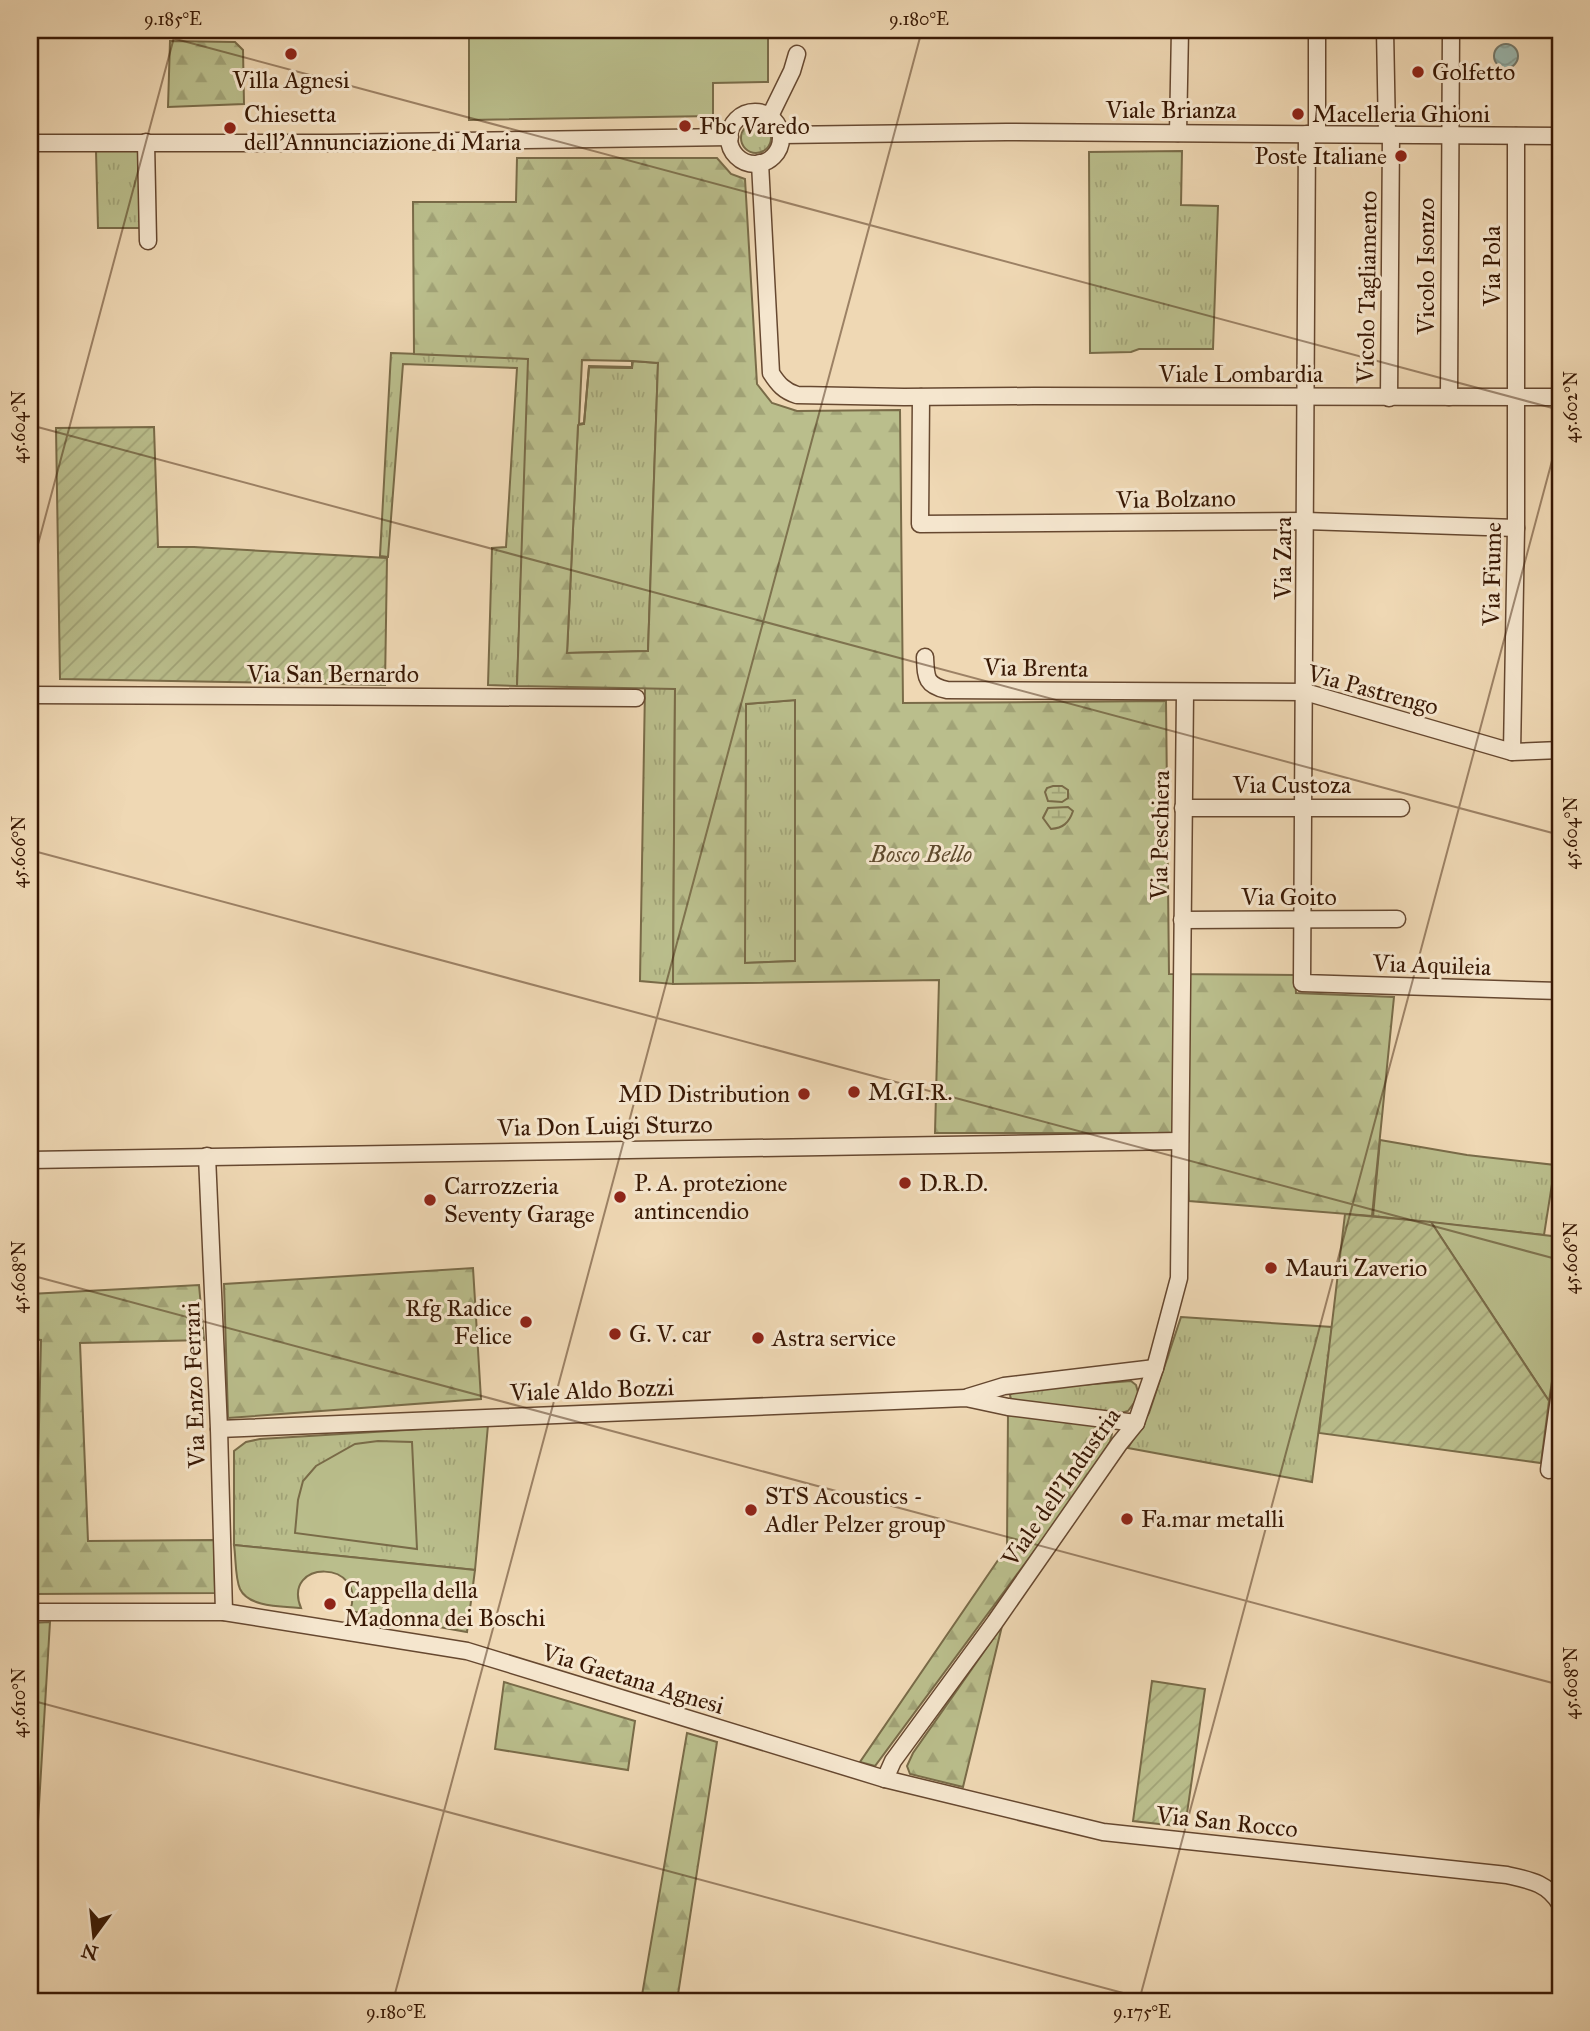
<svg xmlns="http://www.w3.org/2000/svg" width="1590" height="2031" viewBox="0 0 1590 2031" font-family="'IM FELL Great Primer',serif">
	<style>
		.grass { fill: url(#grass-tufts); stroke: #796b48; stroke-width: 2 }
		.forest { fill: url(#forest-firs); stroke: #796b48; stroke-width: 2; fill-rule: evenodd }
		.wetland { fill: url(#wetland-marsh); stroke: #796b48; stroke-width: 2 }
		.park { fill: #babe8c; stroke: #796b48; stroke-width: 2 }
		.garden { fill: url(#garden-furrows); stroke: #796b48; stroke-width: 2 }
		.water { fill: url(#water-waves); stroke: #73796c; stroke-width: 2 }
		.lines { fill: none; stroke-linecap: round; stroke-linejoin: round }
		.minor-casing { stroke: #664830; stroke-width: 19 }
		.minor { stroke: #f5e6ce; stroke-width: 16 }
		.ticks { fill: none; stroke: #381804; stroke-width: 2; stroke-opacity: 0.45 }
		.poi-dot { fill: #8f2418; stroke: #f5e6ce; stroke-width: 2.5 }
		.labels { text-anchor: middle; stroke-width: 6; stroke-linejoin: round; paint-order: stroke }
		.poi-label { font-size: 24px; fill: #381804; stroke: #f5e6ce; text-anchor: start }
		.street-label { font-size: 24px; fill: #381804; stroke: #f5e6ce }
		.park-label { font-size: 24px; font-style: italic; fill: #5f4a2d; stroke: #f5e6ce }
		.neatline { fill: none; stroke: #381804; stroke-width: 2.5 }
		.ticks-label { font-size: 18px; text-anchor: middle; fill: #381804 }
	</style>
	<defs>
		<pattern id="grass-tufts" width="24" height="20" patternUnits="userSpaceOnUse" patternTransform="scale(1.75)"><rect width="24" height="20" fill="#babe8c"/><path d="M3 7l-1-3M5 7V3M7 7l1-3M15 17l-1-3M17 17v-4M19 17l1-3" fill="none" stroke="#a1a377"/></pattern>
		<pattern id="forest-firs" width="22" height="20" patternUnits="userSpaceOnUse" patternTransform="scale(1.75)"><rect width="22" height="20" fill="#babe8c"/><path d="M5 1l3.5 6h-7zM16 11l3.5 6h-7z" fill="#a1a377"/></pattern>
		<pattern id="wetland-marsh" width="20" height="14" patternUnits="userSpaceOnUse" patternTransform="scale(1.75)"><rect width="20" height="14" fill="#babe8c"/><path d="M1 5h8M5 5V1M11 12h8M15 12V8" fill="none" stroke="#a1a377"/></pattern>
		<pattern id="garden-furrows" width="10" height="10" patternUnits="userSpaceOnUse" patternTransform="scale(1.75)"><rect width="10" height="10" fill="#babe8c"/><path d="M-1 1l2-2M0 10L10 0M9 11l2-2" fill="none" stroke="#a1a377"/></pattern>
		<pattern id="water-waves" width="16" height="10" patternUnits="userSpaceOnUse" patternTransform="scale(1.75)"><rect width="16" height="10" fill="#9ab9b1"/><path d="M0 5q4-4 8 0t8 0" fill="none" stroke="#859e97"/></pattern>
	</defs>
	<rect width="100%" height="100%" fill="#efd8b4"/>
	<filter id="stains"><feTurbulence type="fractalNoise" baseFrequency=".00286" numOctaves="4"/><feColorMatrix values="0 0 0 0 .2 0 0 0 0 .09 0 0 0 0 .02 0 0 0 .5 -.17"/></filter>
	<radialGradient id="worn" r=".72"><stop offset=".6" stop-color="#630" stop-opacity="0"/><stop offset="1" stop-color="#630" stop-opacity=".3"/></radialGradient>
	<!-- grass -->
	<g class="grass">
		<circle cx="756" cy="138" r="15"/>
		<polygon points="96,151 141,151 143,228 98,228"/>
		<polygon points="1182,151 1181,205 1218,206 1213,349 1139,349 1131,352 1090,353 1089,152"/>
		<polygon points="391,353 529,358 517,686 488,685 492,548 506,547 517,368 403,364 388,557 380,556"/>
		<polygon points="632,361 658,363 648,651 567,653 578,424 584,424 589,367 632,368"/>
		<polygon points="645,688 675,688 673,984 640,981"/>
		<polygon points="796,700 795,961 744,963 746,704"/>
		<polygon points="1380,1140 1467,1155 1555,1165 1544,1235 1373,1216"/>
		<polygon points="1181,1317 1332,1327 1312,1482 1128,1448 1149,1413"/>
		<polygon points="1131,1381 1136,1385 1139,1396 1128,1411 1121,1413 1017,1404 1011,1400 1010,1395 1016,1390"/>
		<polygon points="488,1425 475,1570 234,1545 234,1451 246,1442 260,1439"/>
	</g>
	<!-- forest -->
	<g class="forest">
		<polygon points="170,41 235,42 243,50 244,104 168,107"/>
		<path d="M 517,158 L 717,158 L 731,174 L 745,179 L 757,384 L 772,403 L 797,411 L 900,410 L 903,703 L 1166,701 L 1169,974 L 1295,975 L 1296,993 L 1394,997 L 1372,1216 L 1189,1201 L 1186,1133 L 935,1133 L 939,980 L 673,984 L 675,689 L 517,686 L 528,359 L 414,354 L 413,202 L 516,202 ZM 582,360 L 632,361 L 632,367 L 589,366 L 584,423 L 579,424 ZM 633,361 L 658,363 L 648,651 L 567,653 L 578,425 L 584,424 L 589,367 L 632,368 ZM 795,700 L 795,961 L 745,963 L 746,704 Z"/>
		<polygon points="473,1268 481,1399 228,1418 224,1284"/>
		<polygon points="199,1285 204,1340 80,1343 88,1541 214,1540 215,1593 35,1594 41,1340 30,1339 30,1294"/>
		<polygon points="1008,1412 1097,1424 1108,1428 1112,1434 1110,1442 1092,1473 875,1766 860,1762 1007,1547"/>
		<polygon points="50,1622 37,1838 30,1838 30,1623"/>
		<polygon points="1002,1626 963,1787 910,1774 907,1766 913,1753"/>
		<polygon points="504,1682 635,1721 628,1770 495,1749"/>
		<polygon points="687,1733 717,1742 677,2001 641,2001"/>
	</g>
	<!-- wetland -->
	<g class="wetland">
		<polygon points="1053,786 1062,786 1068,790 1068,798 1062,802 1048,801 1045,792 1047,788"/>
		<path d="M 1068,807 L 1073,811 C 1069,823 1063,828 1051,829 L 1043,818 L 1048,808 Z"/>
	</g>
	<!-- park -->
	<g class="park">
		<polygon points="469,30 768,30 768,82 713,83 713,116 469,120"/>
		<polygon points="1431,1222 1560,1237 1560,1330 1549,1401"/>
		<polygon points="378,1441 412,1442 417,1549 295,1533 298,1500 303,1481 316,1466 355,1444"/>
		<path d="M 234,1545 L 475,1570 L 467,1632 L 350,1611 C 368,1559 281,1559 301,1608 C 284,1606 249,1608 240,1589 C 235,1578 236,1558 234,1545 Z"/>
	</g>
	<!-- garden -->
	<g class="garden">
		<polygon points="154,427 158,547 194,547 387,558 385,685 60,679 56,428"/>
		<polygon points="1345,1214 1431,1222 1549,1401 1541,1463 1319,1433"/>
		<polygon points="1152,1681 1205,1689 1185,1827 1133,1821"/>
	</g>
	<!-- water -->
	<circle class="water" cx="1506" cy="56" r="12"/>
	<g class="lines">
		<!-- minor casing -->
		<g class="minor-casing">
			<g id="minor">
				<polyline points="1385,30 1387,134"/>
				<circle cx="755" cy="138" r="26"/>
				<polyline points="770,116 792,71 797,54"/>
				<polyline points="1178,133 1180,30"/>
				<polyline points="1307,134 1302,983 1560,991"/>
				<polyline points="1317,134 1317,30"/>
				<polyline points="781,135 1006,132 1560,136"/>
				<polyline points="146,142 148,241"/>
				<polyline points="30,143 330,143 730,137"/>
				<path d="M 760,163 L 771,373 C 778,384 784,391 797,395 L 904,397 L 1034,396 L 1560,397"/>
				<polyline points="921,397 920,524 1306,521 1516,528"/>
				<polyline points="1449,397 1451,30"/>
				<polyline points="1389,398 1391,134"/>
				<path d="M 925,657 C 926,677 925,685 947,690 L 1305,692 L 1512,752 L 1560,750"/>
				<polyline points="30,695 636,698"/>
				<polyline points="1512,752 1516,528 1516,136"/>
				<polyline points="1183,808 1401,808"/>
				<polyline points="1182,920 1397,919"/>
				<polyline points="207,1156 219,1429 224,1612"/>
				<polyline points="30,1160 1180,1141"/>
				<polyline points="968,1397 1004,1386 1155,1368"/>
				<polyline points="219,1429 966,1398 1008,1407 1136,1423"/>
				<polyline points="1549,1470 1560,1391"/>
				<path d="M 30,1612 L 224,1612 L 430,1645 L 467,1651 L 885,1779 L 1103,1832 L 1507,1875 C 1529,1880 1548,1883 1560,1904"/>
				<polyline points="885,1779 893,1761 995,1622 1119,1444 1136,1423 1155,1368 1179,1278 1185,692"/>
			</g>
		</g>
		<!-- minor -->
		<use href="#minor" class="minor"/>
	</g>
	<!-- ticks -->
	<path class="ticks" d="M 142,30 L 1560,410M 30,425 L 1560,835M 30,574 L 176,30M 30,850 L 1560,1260M 30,1275 L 1560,1685M 30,1700 L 1153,2001M 393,2001 L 922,30M 1139,2001 L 1560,431"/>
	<!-- markers -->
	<g class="poi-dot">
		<circle cx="291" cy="54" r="7"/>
		<circle cx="1418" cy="72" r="7"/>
		<circle cx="1298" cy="114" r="7"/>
		<circle cx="685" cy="126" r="7"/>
		<circle cx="230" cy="128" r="7"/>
		<circle cx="1401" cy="156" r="7"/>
		<circle cx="854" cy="1092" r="7"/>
		<circle cx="804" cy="1094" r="7"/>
		<circle cx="905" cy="1183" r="7"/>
		<circle cx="620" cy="1197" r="7"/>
		<circle cx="430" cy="1200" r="7"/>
		<circle cx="1271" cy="1268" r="7"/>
		<circle cx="526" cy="1322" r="7"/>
		<circle cx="615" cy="1334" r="7"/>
		<circle cx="758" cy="1338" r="7"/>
		<circle cx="751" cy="1510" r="7"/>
		<circle cx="1127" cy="1519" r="7"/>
		<circle cx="330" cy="1604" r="7"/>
	</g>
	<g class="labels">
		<!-- poi labels -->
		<g class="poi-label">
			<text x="1432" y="80">Golfetto</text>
			<text x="291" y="88" text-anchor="middle">Villa Agnesi</text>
			<text x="244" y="122">Chiesetta<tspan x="244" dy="28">dell'Annunciazione di Maria</tspan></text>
			<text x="1312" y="122">Macelleria Ghioni</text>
			<text x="699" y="134">Fbc Varedo</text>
			<text x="1387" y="164" text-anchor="end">Poste Italiane</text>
			<text x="868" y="1100">M.GI.R.</text>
			<text x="790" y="1102" text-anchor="end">MD Distribution</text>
			<text x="634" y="1191">P. A. protezione<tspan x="634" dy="28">antincendio</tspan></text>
			<text x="919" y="1191">D.R.D.</text>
			<text x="444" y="1194">Carrozzeria<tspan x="444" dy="28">Seventy Garage</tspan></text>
			<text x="1285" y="1276">Mauri Zaverio</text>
			<text x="512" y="1316" text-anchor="end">Rfg Radice<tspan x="512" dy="28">Felice</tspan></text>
			<text x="629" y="1342">G. V. car</text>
			<text x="772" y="1346">Astra service</text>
			<text x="765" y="1504">STS Acoustics -<tspan x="765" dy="28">Adler Pelzer group</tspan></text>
			<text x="1141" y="1527">Fa.mar metalli</text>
			<text x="344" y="1598">Cappella della<tspan x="344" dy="28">Madonna dei Boschi</tspan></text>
		</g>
		<!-- street labels -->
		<g class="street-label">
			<text x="1171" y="118">Viale Brianza</text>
			<text transform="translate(1426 266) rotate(-90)" y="8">Vicolo Isonzo</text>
			<text transform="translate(1492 266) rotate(-90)" y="8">Via Pola</text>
			<text transform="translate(1367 287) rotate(-89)" y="8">Vicolo Tagliamento</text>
			<text x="1241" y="382">Viale Lombardia</text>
			<text transform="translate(1176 499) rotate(-1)" y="8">Via Bolzano</text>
			<text transform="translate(1283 558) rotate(-90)" y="8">Via Zara</text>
			<text transform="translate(1492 574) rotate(-89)" y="8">Via Fiume</text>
			<text transform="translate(1036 668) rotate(1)" y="8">Via Brenta</text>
			<text x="333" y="682">Via San Bernardo</text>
			<text transform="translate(1373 690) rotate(15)" y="8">Via Pastrengo</text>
			<text x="1292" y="793">Via Custoza</text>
			<text transform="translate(1160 835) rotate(-89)" y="8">Via Peschiera</text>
			<text x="1289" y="905">Via Goito</text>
			<text transform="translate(1432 965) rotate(2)" y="8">Via Aquileia</text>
			<text transform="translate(605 1126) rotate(-1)" y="8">Via Don Luigi Sturzo</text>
			<text transform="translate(194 1385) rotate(-92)" y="8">Via Enzo Ferrari</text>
			<text transform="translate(592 1390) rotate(-2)" y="8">Viale Aldo Bozzi</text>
			<text transform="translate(1061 1487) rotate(-55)" y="8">Viale dell'Industria</text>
			<text transform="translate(633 1679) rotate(17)" y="8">Via Gaetana Agnesi</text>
			<text transform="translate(1227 1822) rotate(6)" y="8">Via San Rocco</text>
		</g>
		<!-- park labels -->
		<g class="park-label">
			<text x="921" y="862">Bosco Bello</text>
		</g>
	</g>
	<!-- margin -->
	<rect width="1590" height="2031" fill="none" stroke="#efd8b4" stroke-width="77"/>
	<!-- north arrow -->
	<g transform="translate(94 1936) rotate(195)" stroke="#f5e6ce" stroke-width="5" paint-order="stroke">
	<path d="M0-5L12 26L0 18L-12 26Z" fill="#381804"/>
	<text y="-10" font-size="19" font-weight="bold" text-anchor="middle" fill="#381804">N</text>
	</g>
	<rect x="38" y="38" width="1514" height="1955" class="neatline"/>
	<g class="ticks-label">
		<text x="173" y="25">9.185°E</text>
		<text x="919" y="25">9.180°E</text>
		<text transform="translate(1571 407) rotate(-90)" y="6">45.602°N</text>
		<text transform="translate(19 427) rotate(-90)" y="6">45.604°N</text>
		<text transform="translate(1571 833) rotate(-90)" y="6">45.604°N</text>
		<text transform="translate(19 852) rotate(-90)" y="6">45.606°N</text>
		<text transform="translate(1571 1258) rotate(-90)" y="6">45.606°N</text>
		<text transform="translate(19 1277) rotate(-90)" y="6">45.608°N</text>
		<text transform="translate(1571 1683) rotate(-90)" y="6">45.608°N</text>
		<text transform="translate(19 1703) rotate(-90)" y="6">45.610°N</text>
		<text x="396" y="2018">9.180°E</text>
		<text x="1142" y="2018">9.175°E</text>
	</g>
	<rect width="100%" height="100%" filter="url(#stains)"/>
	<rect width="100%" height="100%" fill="url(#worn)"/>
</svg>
